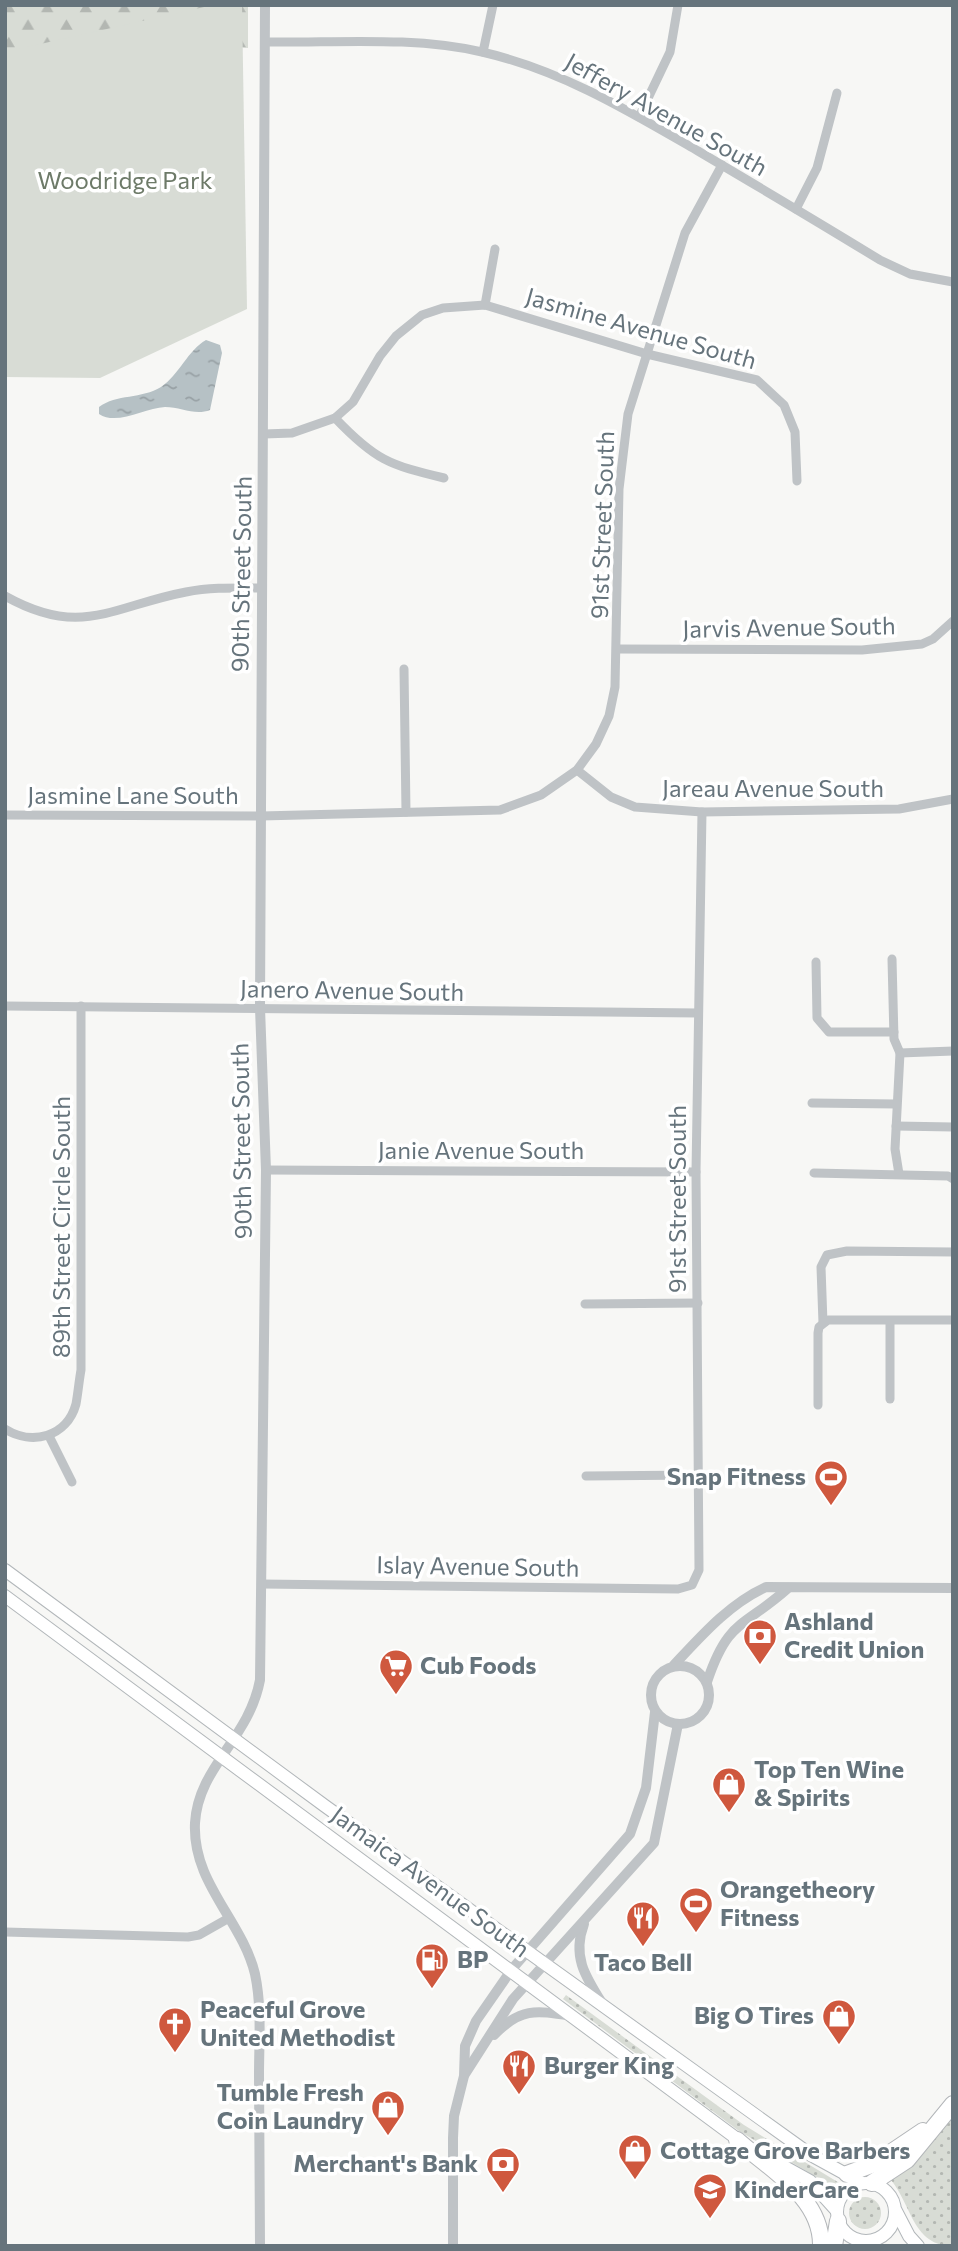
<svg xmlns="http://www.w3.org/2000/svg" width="958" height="2251" viewBox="0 0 958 2251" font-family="Commissioner,sans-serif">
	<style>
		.grass { fill: url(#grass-dots) }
		.forest { fill: url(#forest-firs) }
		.park { fill: #d8dcd5 }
		.water { fill: url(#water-ripples) }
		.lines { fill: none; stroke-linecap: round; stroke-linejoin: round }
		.secondary-casing { stroke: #b2b7ba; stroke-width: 14 }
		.motorway-casing { stroke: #b3b6b9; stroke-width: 18 }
		.minor { stroke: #bfc3c6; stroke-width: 9 }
		.tertiary { stroke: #bfc3c6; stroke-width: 10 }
		.secondary { stroke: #fff; stroke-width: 12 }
		.motorway { stroke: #fff; stroke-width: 16 }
		.labels { text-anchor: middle; stroke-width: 7; stroke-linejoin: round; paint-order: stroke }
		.street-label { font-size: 24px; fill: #66747c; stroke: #fff }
		.park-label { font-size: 24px; fill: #6d7a68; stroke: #fff }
		.poi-label { font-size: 24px; font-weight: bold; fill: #66747c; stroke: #fff; text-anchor: start }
	</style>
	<defs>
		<pattern id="grass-dots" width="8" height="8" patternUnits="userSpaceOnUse" patternTransform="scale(1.75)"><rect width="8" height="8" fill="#d8dcd5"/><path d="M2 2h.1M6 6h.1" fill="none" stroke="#b3b7b2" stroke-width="1.8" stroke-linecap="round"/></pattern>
		<pattern id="forest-firs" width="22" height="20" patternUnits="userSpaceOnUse" patternTransform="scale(1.75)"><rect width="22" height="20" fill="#d8dcd5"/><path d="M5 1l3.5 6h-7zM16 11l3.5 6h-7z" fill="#b3b7b2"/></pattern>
		<pattern id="water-ripples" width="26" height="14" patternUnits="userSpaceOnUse" patternTransform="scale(1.75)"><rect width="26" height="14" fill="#b6c1c5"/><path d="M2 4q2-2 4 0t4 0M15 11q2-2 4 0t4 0" fill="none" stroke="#98a1a5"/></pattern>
	</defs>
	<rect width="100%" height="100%" fill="#f7f7f5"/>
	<!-- grass -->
	<g class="grass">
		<polygon points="566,1995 744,2125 841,2184 832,2195 818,2178 739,2131 563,1999"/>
		<path d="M 953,2114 L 953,2246 C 913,2246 912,2206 891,2180 Z"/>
		<circle cx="865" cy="2213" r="16"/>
	</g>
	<!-- forest -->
	<polygon class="forest" points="5,5 248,5 248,48 212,46 5,75"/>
	<!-- park -->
	<polygon class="park" points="213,5 242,5 247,309 100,378 5,377 5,52"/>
	<!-- water -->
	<path class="water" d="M 206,340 L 220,345 L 222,353 L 210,410 C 195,416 181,407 165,407 C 145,408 117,426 99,414 L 99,407 C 116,394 142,399 161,387 C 179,375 188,350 206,340 Z"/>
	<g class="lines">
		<!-- secondary casing -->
		<g class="secondary-casing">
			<g id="secondary">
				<polyline points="5,1570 325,1806 811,2155 862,2183"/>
				<polyline points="5,1596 744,2144"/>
				<polyline points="763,2155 810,2181 837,2211"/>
				<circle cx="866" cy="2212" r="29"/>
				<polyline points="896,2211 909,2236 918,2246"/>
			</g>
		</g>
		<!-- motorway casing -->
		<g class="motorway-casing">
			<g id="motorway">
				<path d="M 737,2140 C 769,2169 822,2197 821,2246"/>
				<polyline points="847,2174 874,2164 923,2131"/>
				<polyline points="872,2183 907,2160 953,2104"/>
				<polyline points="834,2246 838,2221"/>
			</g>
		</g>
		<!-- minor -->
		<g class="minor">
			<path d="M 265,42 C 336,43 412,36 482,52 C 561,70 629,111 698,151 C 759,187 820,223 880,260 L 910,274 L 953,282"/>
			<polyline points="483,52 493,5"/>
			<polyline points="639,117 670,52 678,5"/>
			<polyline points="796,209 817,168 837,93"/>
			<polyline points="485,305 495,249"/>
			<path d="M 335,418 C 375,460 389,465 444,478"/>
			<polyline points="264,434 292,433 335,418 353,402 380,356 396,336 422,315 443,308 485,305 647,354 757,380 784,405 795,432 797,481"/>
			<path d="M 5,596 C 82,639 112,606 186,592 C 212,587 236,588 262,588"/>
			<polyline points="618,649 862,650 922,644 933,639 953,621"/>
			<polyline points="404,669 406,812"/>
			<polyline points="577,770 611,797 635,807 702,812 899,809 953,799"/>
			<polyline points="5,815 261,816 500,810 541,795 577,770 596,744 609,716 615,687 619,489 628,414 685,233 722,165"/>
			<polyline points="892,959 894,1039 900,1053 895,1149 899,1174"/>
			<polyline points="816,962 817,1018 829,1032 894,1032"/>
			<polyline points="5,1006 698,1013"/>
			<polyline points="900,1053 953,1051"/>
			<polyline points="812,1103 896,1104"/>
			<polyline points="896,1126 953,1127"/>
			<polyline points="266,1170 696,1172"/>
			<polyline points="814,1173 948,1176 953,1179"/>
			<polyline points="585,1304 698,1303"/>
			<polyline points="823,1323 821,1267 827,1255 847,1251 953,1252"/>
			<polyline points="890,1399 890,1321"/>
			<polyline points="818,1405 818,1333 819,1327 828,1320 953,1320"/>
			<path d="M 5,1429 C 32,1446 67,1437 76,1404 C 78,1393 79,1381 81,1370 L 81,1006"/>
			<polyline points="49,1436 72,1482"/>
			<polyline points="586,1476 698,1475"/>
			<polyline points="262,1584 678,1589 692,1585 699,1570 696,1172 702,812"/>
			<polyline points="5,1932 188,1937 199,1935 229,1918"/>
		</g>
		<!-- tertiary -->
		<g class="tertiary">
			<path d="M 674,1665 C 702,1635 729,1604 766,1587 L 953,1588"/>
			<circle cx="680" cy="1695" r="29"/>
			<path d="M 707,1682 C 728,1619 743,1628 787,1589"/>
			<path d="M 584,1924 C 572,1956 585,1976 602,2003"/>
			<path d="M 494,2035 C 520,2008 535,2010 571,2016"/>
			<polyline points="465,2074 513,1999 654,1843 678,1724"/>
			<path d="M 260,2246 C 260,2189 259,2132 259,2075 C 259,2042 262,2007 255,1974 C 242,1920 192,1883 195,1823 C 198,1767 249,1739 260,1680 L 266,1170 L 260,1008 L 265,5"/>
			<polyline points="453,2246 453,2138 454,2116 464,2076 465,2046 476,2021 512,1969 630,1834 646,1788 655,1712"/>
		</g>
		<!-- secondary -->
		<use href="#secondary" class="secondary"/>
		<!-- motorway -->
		<use href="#motorway" class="motorway"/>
	</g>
	<!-- icons -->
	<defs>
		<g id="stadium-pin" transform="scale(1.75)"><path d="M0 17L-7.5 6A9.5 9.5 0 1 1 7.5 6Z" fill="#cf583e" stroke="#fff"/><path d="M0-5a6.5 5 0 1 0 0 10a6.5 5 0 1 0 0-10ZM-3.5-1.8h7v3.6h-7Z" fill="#fff"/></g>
		<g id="bank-pin" transform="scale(1.75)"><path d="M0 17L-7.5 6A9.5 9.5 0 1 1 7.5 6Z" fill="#cf583e" stroke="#fff"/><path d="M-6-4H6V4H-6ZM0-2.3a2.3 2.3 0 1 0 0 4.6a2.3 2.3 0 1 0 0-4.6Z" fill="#fff"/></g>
		<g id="supermarket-pin" transform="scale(1.75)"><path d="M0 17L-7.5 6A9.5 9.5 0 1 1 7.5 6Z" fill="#cf583e" stroke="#fff"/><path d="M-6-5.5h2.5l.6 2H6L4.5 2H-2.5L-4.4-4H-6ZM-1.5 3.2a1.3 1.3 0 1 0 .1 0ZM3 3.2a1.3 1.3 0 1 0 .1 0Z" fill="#fff"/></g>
		<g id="shop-pin" transform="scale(1.75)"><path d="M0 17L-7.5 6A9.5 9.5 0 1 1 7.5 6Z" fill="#cf583e" stroke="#fff"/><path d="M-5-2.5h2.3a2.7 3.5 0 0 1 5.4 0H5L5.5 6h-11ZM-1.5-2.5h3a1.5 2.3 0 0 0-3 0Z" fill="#fff"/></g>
		<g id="restaurant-pin" transform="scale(1.75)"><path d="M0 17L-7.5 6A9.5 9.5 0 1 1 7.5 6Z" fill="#cf583e" stroke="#fff"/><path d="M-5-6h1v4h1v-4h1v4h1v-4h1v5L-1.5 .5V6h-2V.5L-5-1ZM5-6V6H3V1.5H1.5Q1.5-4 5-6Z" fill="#fff"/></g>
		<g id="fuel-pin" transform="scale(1.75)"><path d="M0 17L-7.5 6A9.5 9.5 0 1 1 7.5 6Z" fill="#cf583e" stroke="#fff"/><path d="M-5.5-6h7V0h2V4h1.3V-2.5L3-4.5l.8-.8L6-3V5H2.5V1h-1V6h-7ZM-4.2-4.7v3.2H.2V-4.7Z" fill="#fff"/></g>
		<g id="church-pin" transform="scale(1.75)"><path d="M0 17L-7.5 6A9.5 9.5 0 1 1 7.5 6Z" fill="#cf583e" stroke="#fff"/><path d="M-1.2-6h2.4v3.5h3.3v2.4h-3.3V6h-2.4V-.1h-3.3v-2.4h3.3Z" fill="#fff"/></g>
		<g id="school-pin" transform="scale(1.75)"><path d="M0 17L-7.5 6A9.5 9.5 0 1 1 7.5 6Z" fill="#cf583e" stroke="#fff"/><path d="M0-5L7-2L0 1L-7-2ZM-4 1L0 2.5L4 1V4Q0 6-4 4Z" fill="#fff"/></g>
	</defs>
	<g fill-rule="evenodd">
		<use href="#stadium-pin" x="831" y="1477"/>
		<use href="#bank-pin" x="760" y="1636"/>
		<use href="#supermarket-pin" x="396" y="1666"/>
		<use href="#shop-pin" x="729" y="1784"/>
		<use href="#stadium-pin" x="696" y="1904"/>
		<use href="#restaurant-pin" x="643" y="1918"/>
		<use href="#fuel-pin" x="432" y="1960"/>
		<use href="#shop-pin" x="839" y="2016"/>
		<use href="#church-pin" x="175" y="2024"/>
		<use href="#restaurant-pin" x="519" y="2066"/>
		<use href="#shop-pin" x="388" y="2107"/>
		<use href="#shop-pin" x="635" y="2151"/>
		<use href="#bank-pin" x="503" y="2164"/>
		<use href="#school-pin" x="710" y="2190"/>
	</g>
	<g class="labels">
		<!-- street labels -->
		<g class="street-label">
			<text transform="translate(666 115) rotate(29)" y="8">Jeffery Avenue South</text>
			<text transform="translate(641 329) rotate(16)" y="8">Jasmine Avenue South</text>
			<text transform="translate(603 525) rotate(-88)" y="8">91st Street South</text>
			<text transform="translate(242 574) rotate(-89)" y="8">90th Street South</text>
			<text transform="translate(789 628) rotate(-1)" y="8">Jarvis Avenue South</text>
			<text x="773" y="797">Jareau Avenue South</text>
			<text x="133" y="804">Jasmine Lane South</text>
			<text transform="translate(352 991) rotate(1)" y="8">Janero Avenue South</text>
			<text transform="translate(242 1141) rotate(-91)" y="8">90th Street South</text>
			<text x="481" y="1159">Janie Avenue South</text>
			<text transform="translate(678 1199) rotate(-90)" y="8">91st Street South</text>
			<text transform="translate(62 1227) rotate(-90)" y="8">89th Street Circle South</text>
			<text transform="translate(478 1567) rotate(1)" y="8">Islay Avenue South</text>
			<text transform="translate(430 1882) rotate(36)" y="8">Jamaica Avenue South</text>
		</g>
		<!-- park labels -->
		<g class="park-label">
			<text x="125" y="189">Woodridge Park</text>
		</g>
		<!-- poi labels -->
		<g class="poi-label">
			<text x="806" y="1485" text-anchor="end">Snap Fitness</text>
			<text x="784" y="1630">Ashland<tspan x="784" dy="28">Credit Union</tspan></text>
			<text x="420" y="1674">Cub Foods</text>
			<text x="754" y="1778">Top Ten Wine<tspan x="754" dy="28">&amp; Spirits</tspan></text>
			<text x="720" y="1898">Orangetheory<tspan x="720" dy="28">Fitness</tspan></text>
			<text x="457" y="1968">BP</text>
			<text x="643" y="1971" text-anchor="middle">Taco Bell</text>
			<text x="200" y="2018">Peaceful Grove<tspan x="200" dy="28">United Methodist</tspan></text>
			<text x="814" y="2024" text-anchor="end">Big O Tires</text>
			<text x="544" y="2074">Burger King</text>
			<text x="364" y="2101" text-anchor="end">Tumble Fresh<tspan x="364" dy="28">Coin Laundry</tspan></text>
			<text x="660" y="2159">Cottage Grove Barbers</text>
			<text x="478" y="2172" text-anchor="end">Merchant's Bank</text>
			<text x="734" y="2198">KinderCare</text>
		</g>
	</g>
	<!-- border -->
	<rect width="958" height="2251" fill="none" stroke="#66747c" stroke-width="14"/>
</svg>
